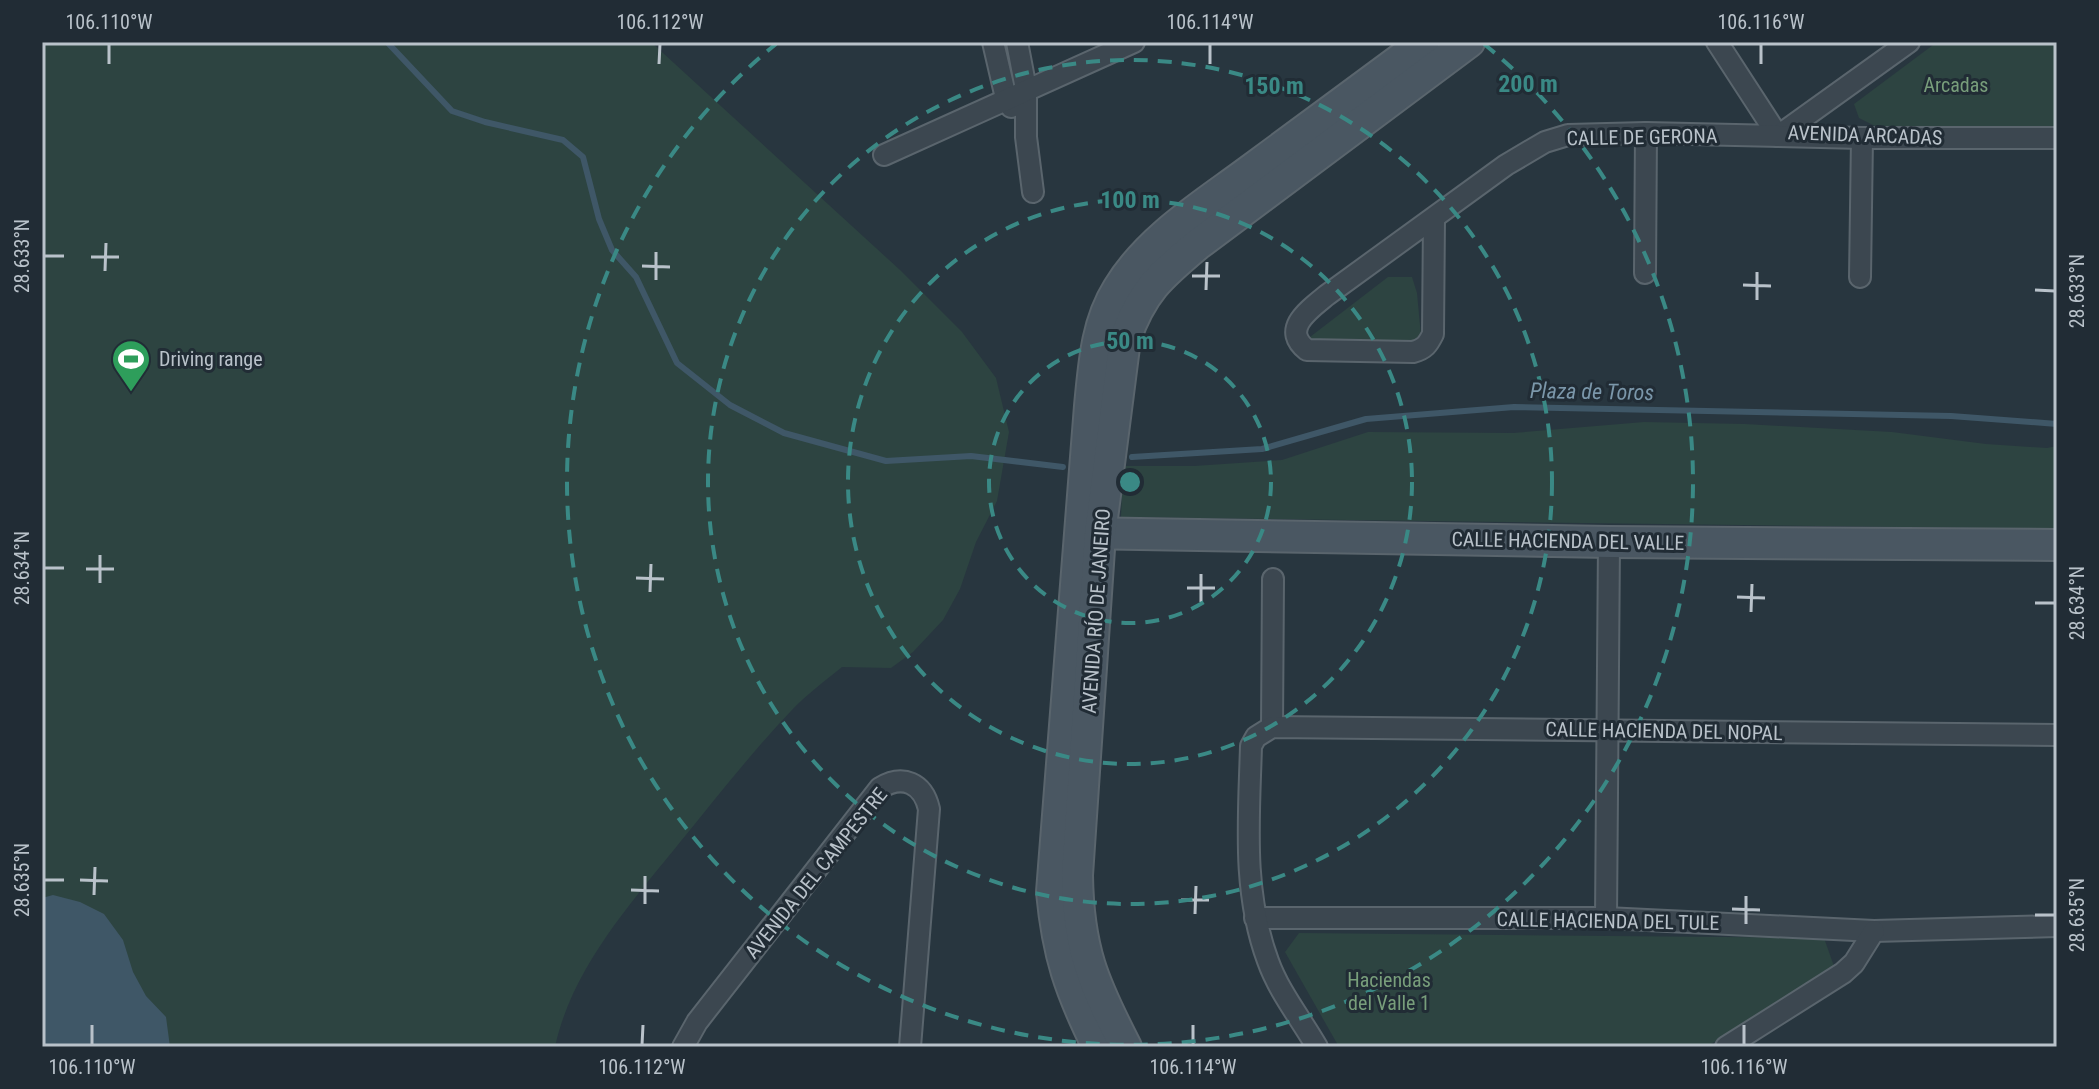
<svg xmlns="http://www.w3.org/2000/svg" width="2099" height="1089" viewBox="0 0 2099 1089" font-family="'Roboto Condensed',sans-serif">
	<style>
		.green { fill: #2d4441 }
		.water { fill: #3f5767 }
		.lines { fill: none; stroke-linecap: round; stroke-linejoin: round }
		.stream { stroke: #3f5767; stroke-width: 6 }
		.street-casing { stroke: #5a656d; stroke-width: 24 }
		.secondary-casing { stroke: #5a656d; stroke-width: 34 }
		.street { stroke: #3c4750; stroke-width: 20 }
		.secondary { stroke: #4a5762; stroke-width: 30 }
		.ticks { fill: none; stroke: #b9c2ca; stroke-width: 3 }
		.ring { fill: none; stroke: #3a8985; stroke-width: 4; stroke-dasharray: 14 10 }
		.labels { text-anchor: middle; stroke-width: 6; stroke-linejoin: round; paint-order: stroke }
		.park-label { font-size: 20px; fill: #789e7b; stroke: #212c35 }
		.street-label { font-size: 20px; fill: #b9c2ca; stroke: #212c35 }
		.poi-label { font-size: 20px; fill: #b9c2ca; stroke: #212c35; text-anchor: start }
		.water-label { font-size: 22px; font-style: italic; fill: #7b97aa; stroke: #212c35 }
		.centre { fill: #3a8985; stroke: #212c35; stroke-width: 4 }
		.ring-label { font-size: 24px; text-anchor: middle; font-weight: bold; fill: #3a8985; stroke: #212c35; stroke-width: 6; stroke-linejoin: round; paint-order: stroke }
		.neatline { fill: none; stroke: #b9c2ca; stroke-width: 3 }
		.ticks-label { font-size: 20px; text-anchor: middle; fill: #b9c2ca }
	</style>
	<rect width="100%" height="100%" fill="#28363f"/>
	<!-- green -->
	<g class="green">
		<path d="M 42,42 L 651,42 L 900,270 L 962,332 L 996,378 L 1009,432 L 997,501 L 976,542 L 960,589 L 943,620 L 913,652 L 891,668 L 842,667 C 825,681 806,695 791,711 C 752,752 717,797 681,841 C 631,903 572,968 555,1047 L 42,1047 Z"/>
		<polygon points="1937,42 2057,42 2057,128 1879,128 1859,118 1854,104"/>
		<polygon points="1388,277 1412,277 1417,293 1421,336 1403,355 1315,350 1310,337"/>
		<polygon points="1644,422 1745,424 1892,432 1986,444 2047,448 2057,446 2057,529 1121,517 1123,466 1194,466 1282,460 1368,432 1513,433"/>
		<polygon points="1299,933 1824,938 1835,969 1706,1047 1339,1047 1285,952"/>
	</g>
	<!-- water -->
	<polygon class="water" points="53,895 80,902 104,914 123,940 133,972 146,996 166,1017 170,1047 42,1047 42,898"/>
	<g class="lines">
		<!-- stream -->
		<g class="stream">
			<polyline points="387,42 452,111 485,122 563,140 583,157 599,219 612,250 636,277 677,363 730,405 784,433 886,461 971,456 1063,467"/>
			<polyline points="1132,457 1262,449 1366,419 1514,407 1951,416 2057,424"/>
		</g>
		<!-- street casing -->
		<g class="street-casing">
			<g id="street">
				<polyline points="993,42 1006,98 1011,107"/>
				<polyline points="1017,42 1026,89 1026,137 1033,192"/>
				<polyline points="1717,42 1778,136"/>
				<polyline points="1778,136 1909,42"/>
				<polyline points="884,155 1134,42"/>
				<path d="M 1434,218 L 1433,334 C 1428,344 1425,349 1413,352 L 1307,350 C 1280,329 1310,309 1327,295 L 1506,165 L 1545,142 L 1568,135 L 1646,133 L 1862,138 L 2057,138"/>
				<polyline points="1645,273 1646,133"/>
				<polyline points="1860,277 1862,138"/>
				<polyline points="1272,727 1273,579"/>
				<polyline points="1255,918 1606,918 1874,931 2057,926"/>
				<polyline points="1606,918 1609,542"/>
				<path d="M 683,1047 L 697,1022 L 880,788 C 903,774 923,783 929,809 L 910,1047"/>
				<path d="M 1317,1047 C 1301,1019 1279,992 1268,961 C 1242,891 1249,818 1251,746 L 1256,737 L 1272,727 L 2057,735"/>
				<polyline points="1726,1047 1843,973 1854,963 1874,931"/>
			</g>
		</g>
		<!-- secondary casing -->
		<g class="secondary-casing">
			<g id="secondary">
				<polyline points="1081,533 1609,542 2057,545"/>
				<path d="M 1098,1047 C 1070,990 1058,956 1052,892 L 1090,406 C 1094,366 1096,324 1118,289 C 1148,239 1202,206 1248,172 C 1307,129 1365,85 1424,42"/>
				<path d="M 1126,1047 C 1093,983 1078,949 1077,875 L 1100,534 L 1125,339 C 1142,291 1160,276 1197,245 L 1469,42"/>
			</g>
		</g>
		<!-- street -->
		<use href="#street" class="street"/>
		<!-- secondary -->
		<use href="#secondary" class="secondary"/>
	</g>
	<!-- ticks -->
	<path class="ticks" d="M 109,64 L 109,44M 659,64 L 660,44M 1210,64 L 1210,44M 1761,64 L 1761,44M 44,256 L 64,256M 91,257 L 119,257M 642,266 L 670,267M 105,271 L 106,243M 1192,276 L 1220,276M 656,280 L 656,252M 1743,285 L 1771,286M 1206,290 L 1207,262M 2035,290 L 2055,291M 1757,300 L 1757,272M 44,568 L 64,568M 86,569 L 114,569M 636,578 L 664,579M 100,583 L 100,555M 1187,588 L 1215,588M 650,592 L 651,564M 1737,597 L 1765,598M 1201,602 L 1201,574M 2035,603 L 2055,603M 1751,612 L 1752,584M 44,880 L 64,880M 80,880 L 108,881M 631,890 L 659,891M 94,895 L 95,867M 1181,900 L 1209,900M 645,904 L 645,876M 1732,909 L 1760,910M 1195,914 L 1196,886M 2035,915 L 2055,915M 1746,924 L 1746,896M 92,1045 L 92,1025M 642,1045 L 643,1025M 1193,1045 L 1193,1025M 1744,1045 L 1744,1025"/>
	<!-- distance rings -->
	<g class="ring">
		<circle cx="1130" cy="482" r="141"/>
		<circle cx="1130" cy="482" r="282"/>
		<circle cx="1130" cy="482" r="422"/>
		<path d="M1484 44A563 563 0 1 1 776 44"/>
	</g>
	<!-- icons -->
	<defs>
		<g id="stadium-pin" transform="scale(2)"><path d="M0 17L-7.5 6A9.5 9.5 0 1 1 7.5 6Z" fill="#2e9e5b" stroke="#212c35"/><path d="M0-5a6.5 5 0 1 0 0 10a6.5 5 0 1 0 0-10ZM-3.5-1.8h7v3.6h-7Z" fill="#fff"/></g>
	</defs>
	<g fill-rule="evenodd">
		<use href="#stadium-pin" x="131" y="359"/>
	</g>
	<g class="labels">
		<!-- park labels -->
		<g class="park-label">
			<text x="1956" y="92">Arcadas</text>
			<text x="1389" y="987">Haciendas<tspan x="1389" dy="23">del Valle 1</tspan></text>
		</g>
		<!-- street labels -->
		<g class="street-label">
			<text transform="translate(1865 135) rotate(2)" y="7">AVENIDA ARCADAS</text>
			<text transform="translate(1642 137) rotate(-1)" y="7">CALLE DE GERONA</text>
			<text transform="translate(1568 541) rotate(1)" y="7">CALLE HACIENDA DEL VALLE</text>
			<text transform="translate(1096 611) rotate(-86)" y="7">AVENIDA RÍO DE JANEIRO</text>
			<text transform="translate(1664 731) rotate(1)" y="7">CALLE HACIENDA DEL NOPAL</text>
			<text transform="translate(816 873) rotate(-51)" y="7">AVENIDA DEL CAMPESTRE</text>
			<text transform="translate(1608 921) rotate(1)" y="7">CALLE HACIENDA DEL TULE</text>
		</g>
		<!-- poi labels -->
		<g class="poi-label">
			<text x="159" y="366">Driving range</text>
		</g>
		<!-- water labels -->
		<g class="water-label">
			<text transform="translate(1592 391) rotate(1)" y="8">Plaza de Toros</text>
		</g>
	</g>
	<circle cx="1130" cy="482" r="12" class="centre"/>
	<g class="ring-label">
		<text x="1528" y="92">200 m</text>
		<text x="1274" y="94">150 m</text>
		<text x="1130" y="208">100 m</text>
		<text x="1130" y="349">50 m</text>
	</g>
	<!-- border -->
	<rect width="2099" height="1089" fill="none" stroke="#212c35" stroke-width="88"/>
	<rect x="44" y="44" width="2011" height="1001" class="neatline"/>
	<g class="ticks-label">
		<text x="109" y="29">106.110°W</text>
		<text x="660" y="29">106.112°W</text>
		<text x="1210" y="29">106.114°W</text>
		<text x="1761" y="29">106.116°W</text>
		<text transform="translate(22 256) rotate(-90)" y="7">28.633°N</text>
		<text transform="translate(2077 291) rotate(-90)" y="7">28.633°N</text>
		<text transform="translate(22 568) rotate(-90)" y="7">28.634°N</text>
		<text transform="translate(2077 603) rotate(-90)" y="7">28.634°N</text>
		<text transform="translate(22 880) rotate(-90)" y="7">28.635°N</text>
		<text transform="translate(2077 915) rotate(-90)" y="7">28.635°N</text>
		<text x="92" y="1074">106.110°W</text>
		<text x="642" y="1074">106.112°W</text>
		<text x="1193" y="1074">106.114°W</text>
		<text x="1744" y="1074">106.116°W</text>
	</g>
</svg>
